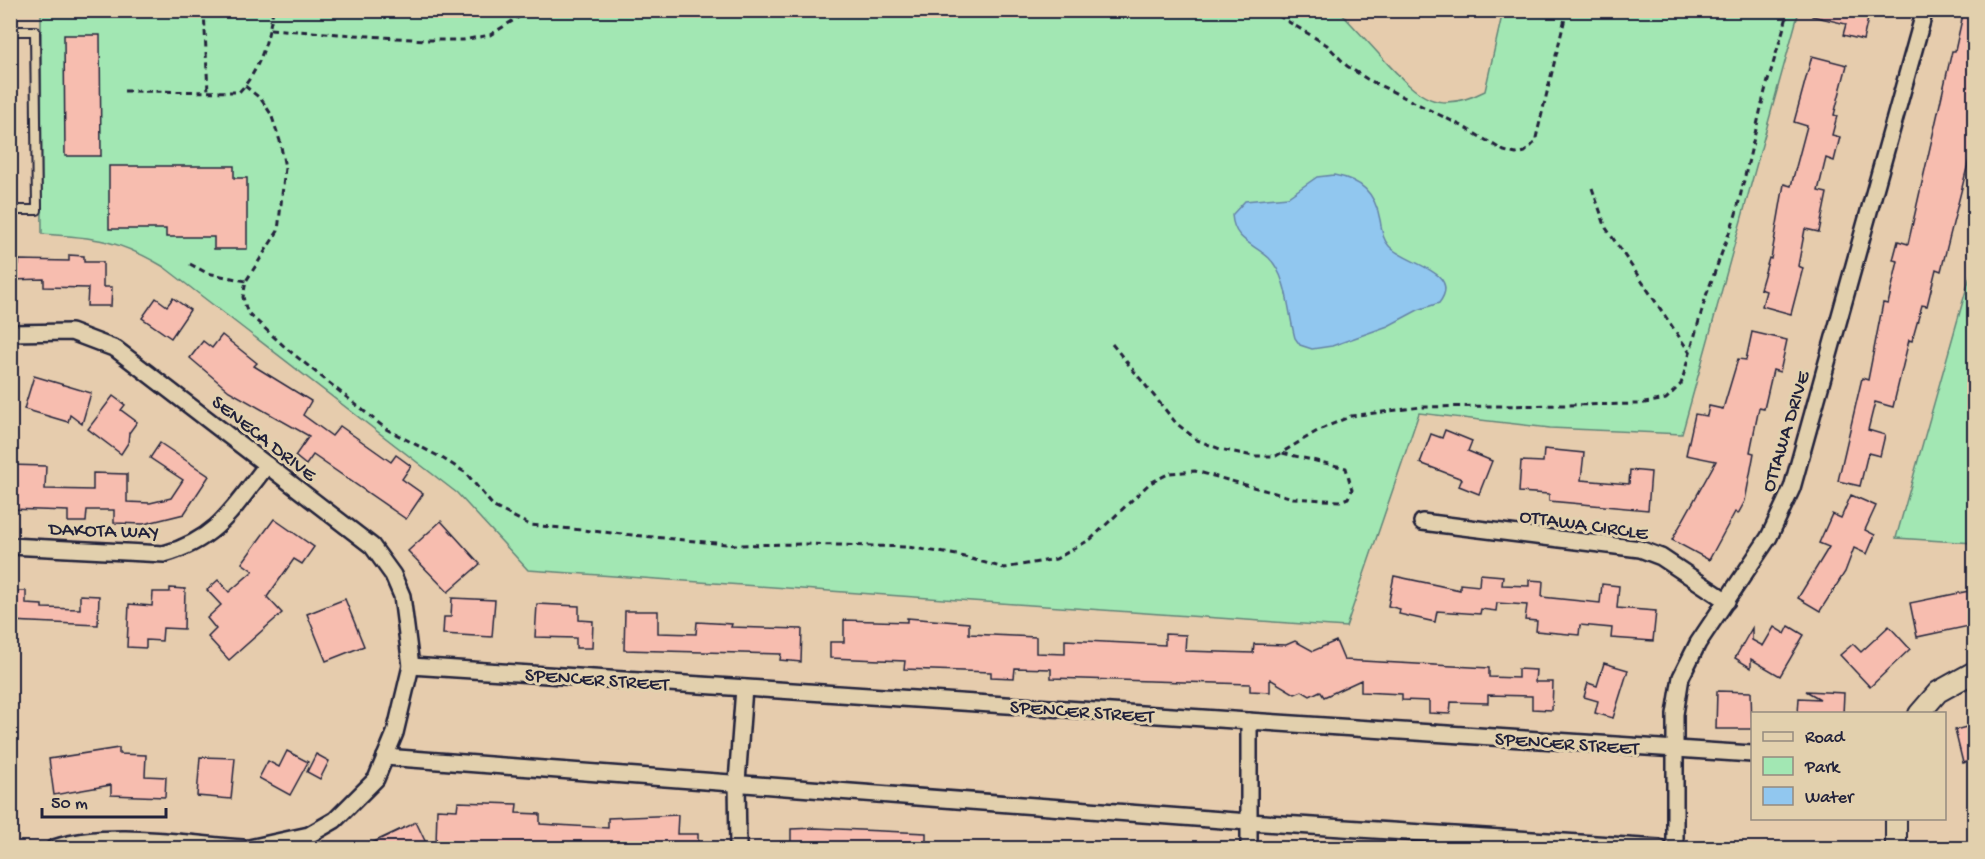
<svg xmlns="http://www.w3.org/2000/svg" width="1985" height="859" viewBox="0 0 1985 859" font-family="'Gochi Hand',sans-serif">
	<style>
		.green { fill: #a2e7b3; stroke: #628477; stroke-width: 1.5 }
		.water { fill: #91c7ef; stroke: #6585a7; stroke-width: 1.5 }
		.building { fill: #f7bdaf; stroke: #22223b; stroke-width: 1.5 }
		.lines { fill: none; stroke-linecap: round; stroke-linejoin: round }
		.service-casing { stroke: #22223b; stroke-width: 12 }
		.minor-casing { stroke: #22223b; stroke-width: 20 }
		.tertiary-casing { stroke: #22223b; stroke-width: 24 }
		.path { stroke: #22223b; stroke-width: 3; stroke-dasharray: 6 4.5; stroke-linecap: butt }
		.service { stroke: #e2d0ad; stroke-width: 8 }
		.minor { stroke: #e2d0ad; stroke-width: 15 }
		.tertiary { stroke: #e2d0ad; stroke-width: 20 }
		.labels { text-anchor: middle; stroke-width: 6; stroke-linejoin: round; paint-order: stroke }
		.street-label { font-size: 20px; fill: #22223b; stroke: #e2d0ad }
	</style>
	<rect width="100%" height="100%" fill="#e6ccad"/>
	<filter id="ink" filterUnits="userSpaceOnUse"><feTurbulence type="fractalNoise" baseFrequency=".0167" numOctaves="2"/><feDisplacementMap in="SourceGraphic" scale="12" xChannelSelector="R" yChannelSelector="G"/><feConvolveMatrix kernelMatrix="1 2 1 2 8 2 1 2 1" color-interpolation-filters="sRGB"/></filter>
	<g filter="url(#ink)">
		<!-- green -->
		<g class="green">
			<path d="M 41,11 L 1339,11 C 1355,28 1371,45 1386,62 C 1418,96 1436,116 1485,91 L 1503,11 L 1799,11 L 1682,434 L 1550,428 L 1419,413 L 1346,627 L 528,570 L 457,493 L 164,267 C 119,240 94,237 42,234 Z"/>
			<polygon points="1974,262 1974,543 1896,538"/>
		</g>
		<!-- water -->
		<path class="water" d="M 1334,175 C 1361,180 1375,192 1380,220 C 1382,230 1382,238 1389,246 C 1404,264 1464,271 1439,303 L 1418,310 L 1388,326 L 1332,346 L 1312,349 L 1300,345 L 1295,338 C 1288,313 1288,277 1269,258 C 1253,243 1234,241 1232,215 L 1245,201 L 1288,197 L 1317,177 Z"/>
		<!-- building -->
		<g class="building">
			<polygon points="1813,10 1870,10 1863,40 1843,35 1846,24 1812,16"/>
			<polygon points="1964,10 1974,10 1974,140 1941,271 1936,269 1927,306 1922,305 1912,341 1909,340 1893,407 1875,402 1868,430 1885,435 1880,456 1868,453 1860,486 1838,481 1862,378 1868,380 1883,303 1888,304 1898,261 1893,260 1898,241 1908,244 1952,51 1955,51"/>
			<polygon points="64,35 100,35 101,156 65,156"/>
			<polygon points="1812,56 1847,65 1834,115 1837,116 1832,135 1840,137 1834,161 1826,158 1818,191 1827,193 1819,232 1805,229 1798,266 1803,268 1791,314 1762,306 1766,291 1760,289 1769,258 1771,259 1784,184 1791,186 1807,126 1794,122"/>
			<polygon points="109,166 234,166 234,178 247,178 247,249 214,249 214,237 166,237 166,229 109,229"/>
			<polygon points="69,255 84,256 84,262 103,262 103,287 112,287 111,306 87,306 88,288 44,287 44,279 10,280 10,264 19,264 19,260 69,261"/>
			<polygon points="156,298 167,306 173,298 190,310 171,338 142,318"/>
			<polygon points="1752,332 1787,340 1780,372 1773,370 1764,409 1759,408 1750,452 1754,453 1745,501 1738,514 1735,512 1709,560 1672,540 1716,461 1686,455 1695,414 1707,416 1709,406 1723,409 1738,359 1746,360"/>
			<polygon points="222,335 257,363 254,366 311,401 303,415 332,436 340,426 391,462 396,455 411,466 402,479 423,494 406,519 313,455 306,465 295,456 309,436 229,391 190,358 203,341 212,348"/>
			<polygon points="34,376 91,393 82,424 70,415 68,422 24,409"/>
			<polygon points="113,396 125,405 121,410 137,422 129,433 128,443 121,454 88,429"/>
			<polygon points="1445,430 1472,441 1468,451 1492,461 1479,494 1459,486 1462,479 1420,463 1431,434 1442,438"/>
			<polygon points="160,443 209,476 184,514 144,524 114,523 114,510 87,510 86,522 68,522 68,511 10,509 10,465 46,466 45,489 93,490 93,473 127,474 127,502 150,503 171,498 183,480 150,458"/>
			<polygon points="1544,449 1584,453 1581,480 1629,484 1630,470 1651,472 1648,510 1549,501 1549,494 1519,492 1521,461 1543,462"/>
			<polygon points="1851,495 1876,506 1865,530 1875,535 1867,554 1854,548 1845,572 1820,611 1798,598 1829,547 1819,543 1832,514 1841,518"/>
			<polygon points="274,519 314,547 302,564 294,559 267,597 282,613 229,660 208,637 216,629 207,618 221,605 207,590 218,580 229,592 253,571 242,563"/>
			<polygon points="441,521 480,564 448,592 408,551"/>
			<polygon points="1480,574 1503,576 1502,585 1529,586 1529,580 1543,581 1542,597 1600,603 1602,584 1619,586 1617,608 1656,611 1653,641 1611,638 1612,628 1580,625 1579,635 1536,631 1537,621 1525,620 1527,605 1497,603 1496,611 1481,609 1480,614 1437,611 1435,622 1399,614 1400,609 1388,606 1394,576 1460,590 1460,584 1479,586"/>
			<polygon points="170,588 185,589 184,629 163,628 162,641 146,640 146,648 127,647 129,604 152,606 153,592 170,592"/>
			<polygon points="1974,590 1974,625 1917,637 1910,603"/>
			<polygon points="10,591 26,591 26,604 42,605 42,608 80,609 80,595 99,596 98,625 10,621"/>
			<polygon points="452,598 495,600 492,637 443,634 444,617 451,617"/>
			<polygon points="345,599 364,646 326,661 307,614"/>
			<polygon points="537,604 579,606 579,620 593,621 592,648 576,648 576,638 535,637"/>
			<polygon points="625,611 658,611 658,633 696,634 697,622 732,624 731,627 802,629 801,662 780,660 781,654 624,650"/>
			<polygon points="907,618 969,623 969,634 1036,637 1036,653 1065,654 1065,640 1165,645 1165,634 1186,635 1185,651 1253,653 1254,644 1286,645 1295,641 1313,651 1336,641 1344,660 1489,668 1489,677 1518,678 1518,669 1536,670 1535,682 1553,682 1552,710 1532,709 1532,696 1488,695 1488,703 1451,702 1450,714 1429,713 1429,701 1402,700 1402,694 1361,692 1361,680 1324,697 1320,691 1310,696 1302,691 1295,694 1270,679 1270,692 1250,691 1250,684 1051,678 1051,669 1015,668 1014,678 991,677 991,672 904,669 905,661 830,658 830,642 844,642 844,620 907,622"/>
			<polygon points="1789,626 1804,635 1780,676 1751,659 1751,668 1735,658 1752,628 1752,640 1763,646 1774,627 1785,634"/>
			<polygon points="1889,626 1910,649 1870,687 1840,655 1853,644 1861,652"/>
			<polygon points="1604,663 1628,670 1613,718 1595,713 1598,701 1584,697 1588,683 1597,686"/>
			<polygon points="1717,691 1751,692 1752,729 1716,729"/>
			<polygon points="1806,691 1844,693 1843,714 1798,714 1799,698 1820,699"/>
			<polygon points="1974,725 1974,760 1963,763 1955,730"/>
			<polygon points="119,748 119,754 146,755 145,776 166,777 165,797 111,795 111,785 54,795 49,759"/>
			<polygon points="287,751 308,762 290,795 259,778 268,761 279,767"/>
			<polygon points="316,754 329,761 320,779 307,772"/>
			<polygon points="200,757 235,758 231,799 197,796"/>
			<polygon points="458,802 517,804 516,813 540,814 540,824 608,828 608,818 678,815 677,834 698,834 698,849 436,845 437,809 457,810"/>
			<polygon points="416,822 427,845 419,845 420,849 359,849"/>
			<polygon points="816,828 926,833 926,849 791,849 791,829"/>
		</g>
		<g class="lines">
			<!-- service casing -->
			<g class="service-casing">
				<polyline id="service" points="10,31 35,31 37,210 10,210"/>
			</g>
			<!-- minor casing -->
			<g class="minor-casing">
				<g id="minor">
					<polyline points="10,333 71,332 116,349 372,546 393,575 402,596 411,666 395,733 376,779 335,820 309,835 249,848"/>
					<polyline points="1422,522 1640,549 1661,557 1727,601"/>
					<path d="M 10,546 L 164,554 C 218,539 234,507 267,465"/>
					<polyline points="411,666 1752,754"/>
					<polyline points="1249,721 1249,848"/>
					<polyline points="385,757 1249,822 1659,848"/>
					<path d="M 54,848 C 108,830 185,844 243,848"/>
					<polyline points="738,848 737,782 744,688"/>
					<polyline points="1675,848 1675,714 1681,677 1698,643 1769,537 1792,488 1925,10"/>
				</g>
			</g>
			<!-- tertiary casing -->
			<g class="tertiary-casing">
				<g id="tertiary">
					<polyline points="1919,714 1938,692 1974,672"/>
					<polyline points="1896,818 1896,848"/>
				</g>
			</g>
			<!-- path -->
			<g class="path">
				<polyline points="204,10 208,92"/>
				<polyline points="1269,10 1327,45 1347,66 1367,79 1462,126 1504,151 1516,154 1525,152 1535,142 1567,10"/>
				<polyline points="270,29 425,40 463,40 490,35 530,10"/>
				<polyline points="245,86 261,99 271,114 280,141 285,168 278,231 246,281 243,297 247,312 286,348 386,429 442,458 466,473 494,507 530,525 736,545 803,544 908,547 957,555 1004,568 1056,559 1091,539 1150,483 1170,473 1195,471 1293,498 1340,501 1348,498 1352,490 1346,468 1282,453"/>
				<path d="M 124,91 L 239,92 C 260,70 268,40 273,10"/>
				<polyline points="1592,188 1606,228 1690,353"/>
				<polyline points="190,264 207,273 246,281"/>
				<polyline points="1112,344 1176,423 1197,440 1220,449 1253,456 1276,456 1319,430 1351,416 1421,407 1639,404 1666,399 1681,384 1706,296 1736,214 1765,91 1789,10"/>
			</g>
			<!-- service -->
			<use href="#service" class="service"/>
			<!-- minor -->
			<use href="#minor" class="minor"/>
			<!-- tertiary -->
			<use href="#tertiary" class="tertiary"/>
		</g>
	</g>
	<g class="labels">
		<!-- street labels -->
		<g class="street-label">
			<text transform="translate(1784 431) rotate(-73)" y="7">OTTAWA DRIVE</text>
			<text transform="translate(265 437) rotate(38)" y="7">SENECA DRIVE</text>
			<text transform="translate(1584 523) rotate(8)" y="7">OTTAWA CIRCLE</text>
			<text transform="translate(104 529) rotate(2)" y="7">DAKOTA WAY</text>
			<text transform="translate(597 678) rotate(4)" y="7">SPENCER STREET</text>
			<text transform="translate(1082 710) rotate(4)" y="7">SPENCER STREET</text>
			<text transform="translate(1567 742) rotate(4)" y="7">SPENCER STREET</text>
		</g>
	</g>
	<!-- margin -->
	<rect width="1985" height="859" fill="none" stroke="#e2d0ad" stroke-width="36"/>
	<rect x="18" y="18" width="1949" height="823" fill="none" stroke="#22223b" stroke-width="2" filter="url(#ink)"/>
	<!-- legend -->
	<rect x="1751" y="712" width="195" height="108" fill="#e2d0ad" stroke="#958a7f" stroke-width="1.5"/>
	<rect x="1763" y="732" width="30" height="9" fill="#e2d0ad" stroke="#958a7f" stroke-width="1.5"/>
	<text x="1805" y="742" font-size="18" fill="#22223b">Road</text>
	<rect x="1763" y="757" width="30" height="18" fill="#a2e7b3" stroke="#958a7f" stroke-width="1.5"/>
	<text x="1805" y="772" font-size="18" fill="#22223b">Park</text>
	<rect x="1763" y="787" width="30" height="18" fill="#91c7ef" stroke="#958a7f" stroke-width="1.5"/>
	<text x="1805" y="802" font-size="18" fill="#22223b">Water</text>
	<!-- scale -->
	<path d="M42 808v9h124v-9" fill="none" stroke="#22223b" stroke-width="3"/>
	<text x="51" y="808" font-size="18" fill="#22223b" stroke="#e2d0ad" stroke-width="4.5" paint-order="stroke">50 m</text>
</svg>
